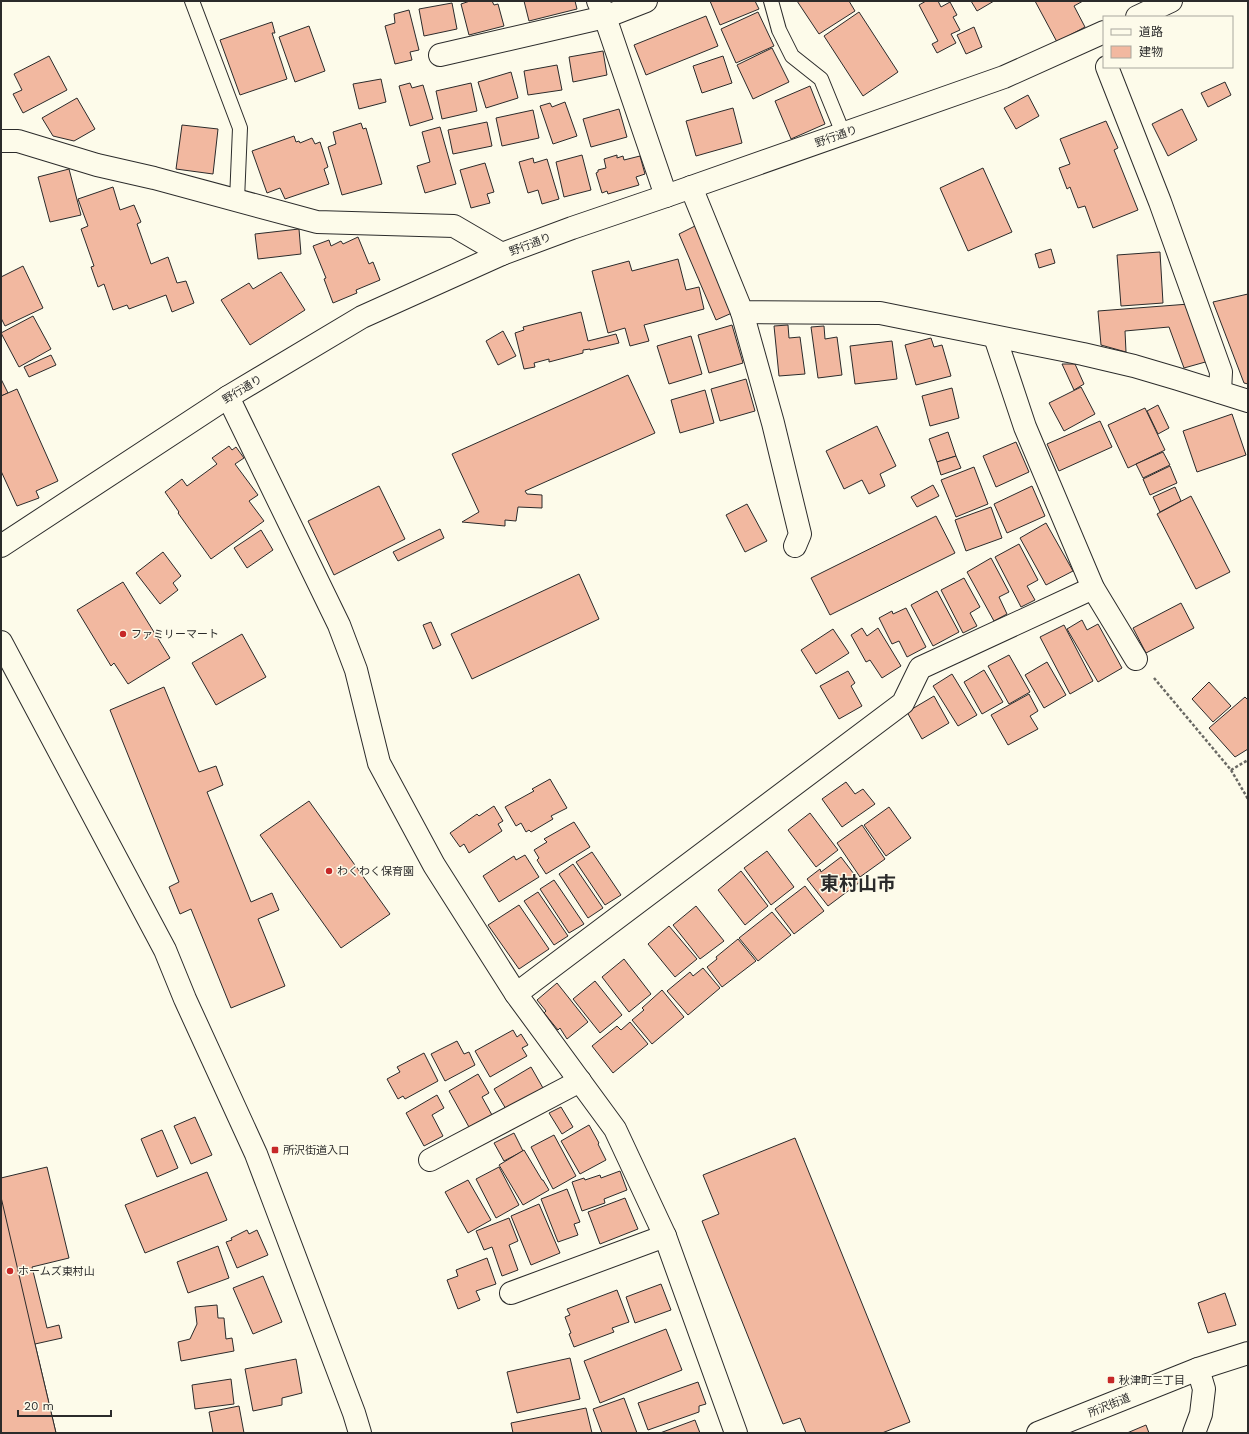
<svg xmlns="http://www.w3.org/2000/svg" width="1249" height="1434" viewBox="0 0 1249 1434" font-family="'Work Sans','Noto Sans JP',sans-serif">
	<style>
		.building { fill: #f2b8a0; stroke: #2b2b2b }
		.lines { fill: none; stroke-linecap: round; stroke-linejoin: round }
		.service-casing { stroke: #2b2b2b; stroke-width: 16 }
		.minor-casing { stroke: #2b2b2b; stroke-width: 24 }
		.tertiary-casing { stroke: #2b2b2b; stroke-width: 24 }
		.primary-casing { stroke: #2b2b2b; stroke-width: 24 }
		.path { stroke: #6a6964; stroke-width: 2.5; stroke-dasharray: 3 2; stroke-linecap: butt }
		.service { stroke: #fdfbea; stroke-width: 14 }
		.minor { stroke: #fdfbea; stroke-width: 22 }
		.tertiary { stroke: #fdfbea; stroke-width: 22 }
		.primary { stroke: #fdfbea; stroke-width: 22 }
		.poi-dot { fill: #c62828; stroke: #fdfbea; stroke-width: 1.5 }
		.labels { text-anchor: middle; stroke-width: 3; stroke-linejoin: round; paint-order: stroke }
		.street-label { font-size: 11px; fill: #2b2b2b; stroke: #fdfbea }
		.poi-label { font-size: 11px; fill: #2b2b2b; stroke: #fdfbea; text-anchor: start }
		.town-label { font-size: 19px; font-weight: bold; fill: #2b2b2b; stroke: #fdfbea }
	</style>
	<rect width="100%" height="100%" fill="#fdfbea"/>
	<!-- building -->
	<g class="building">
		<polygon points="470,1 492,1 494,5 498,4 504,26 469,35 461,4"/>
		<polygon points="524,1 575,1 577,9 529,21"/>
		<polygon points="710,1 755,1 759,9 720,25"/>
		<polygon points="797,1 849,1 855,11 819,34"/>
		<polygon points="926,1 938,1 941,7 950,2 957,15 953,17 960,30 951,34 956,43 937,53 932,44 938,41 919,5"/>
		<polygon points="971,1 994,1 977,11"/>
		<polygon points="1035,1 1083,1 1074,6 1085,27 1057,42"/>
		<polygon points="452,3 457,29 424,36 419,9"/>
		<polygon points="409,10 419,50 410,52 412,60 395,64 385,26 395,23 394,14"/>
		<polygon points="758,12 774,46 736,63 721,29"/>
		<polygon points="859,12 898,72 863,96 824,36"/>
		<polygon points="706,16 718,46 646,75 634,45"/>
		<polygon points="272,22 275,33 272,33 287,79 240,95 220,40"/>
		<polygon points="309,26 325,71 295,82 279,37"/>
		<polygon points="974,27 982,47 966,54 957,35"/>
		<polygon points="772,48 789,82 753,99 737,65"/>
		<polygon points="603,51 607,75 573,82 569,57"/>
		<polygon points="49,56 67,90 23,113 13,94 22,90 14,74"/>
		<polygon points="723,56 732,83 702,93 693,66"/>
		<polygon points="557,65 562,90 528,95 524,71"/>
		<polygon points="511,72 518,98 486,108 478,82"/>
		<polygon points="381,79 386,102 359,109 353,84"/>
		<polygon points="1225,82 1231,95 1208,107 1201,93"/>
		<polygon points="410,83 412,88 423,85 433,119 410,126 399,86"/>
		<polygon points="471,83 477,111 442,119 436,91"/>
		<polygon points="810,86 825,124 791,139 775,101"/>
		<polygon points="1028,95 1039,116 1016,129 1004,108"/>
		<polygon points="77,98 95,129 74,141 53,136 42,118"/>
		<polygon points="565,102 577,136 553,144 540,106 550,103 552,107"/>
		<polygon points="733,108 742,143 696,156 686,121"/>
		<polygon points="619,109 627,137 591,147 583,119"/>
		<polygon points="1182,109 1197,140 1168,156 1152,124"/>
		<polygon points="533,110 539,138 502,146 496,118"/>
		<polygon points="1106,121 1118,148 1114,150 1138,210 1093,228 1085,206 1078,208 1070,187 1067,189 1059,168 1070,164 1060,139"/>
		<polygon points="487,122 492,146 453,154 448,130"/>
		<polygon points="361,123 363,129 366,128 382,184 342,195 328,147 336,144 333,132"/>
		<polygon points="182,125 218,129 213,174 176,169"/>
		<polygon points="440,127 456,184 425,193 417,166 430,162 422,132"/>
		<polygon points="294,136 296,142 299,141 300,143 312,138 315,144 320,142 328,167 324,169 329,184 285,199 280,188 267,193 252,151"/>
		<polygon points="582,155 591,190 564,197 556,162"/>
		<polygon points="617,155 617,158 623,156 624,160 640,156 645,174 636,177 639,185 608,194 607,191 602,193 596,173 598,172 598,170 606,168 604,159"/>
		<polygon points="533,158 534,163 547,159 559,199 542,204 538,190 528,193 519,162"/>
		<polygon points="485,163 494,192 487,194 490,203 471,208 460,170"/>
		<polygon points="983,168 1012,232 968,251 940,188"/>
		<polygon points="69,169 81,215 50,222 38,177"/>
		<polygon points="113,187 120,210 134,205 141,222 137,224 151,264 168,257 177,283 186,281 194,303 172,312 166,295 129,309 127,305 113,310 104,284 98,287 91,267 94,266 81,229 88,226 78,199"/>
		<polygon points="695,226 732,313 716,320 679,234"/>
		<polygon points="299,229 301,254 258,259 255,234"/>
		<polygon points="358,237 369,264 373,262 380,280 356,290 357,293 333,303 324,279 326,278 313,246 329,240 331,246 341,241 343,244"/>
		<polygon points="1051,249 1055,263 1039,268 1035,254"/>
		<polygon points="1160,252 1163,303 1121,306 1117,255"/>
		<polygon points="678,259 686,290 699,287 704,309 644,325 649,341 630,346 625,328 608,333 592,271 629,261 632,271"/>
		<polygon points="23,266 43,308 5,326 1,318 1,277"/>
		<polygon points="281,272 305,310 250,345 221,300 249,283 253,289"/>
		<polygon points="1248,294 1248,384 1244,383 1213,302"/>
		<polygon points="1189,304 1209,361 1184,368 1169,327 1125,331 1126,352 1101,345 1098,311"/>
		<polygon points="581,312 588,341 616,334 619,343 590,350 590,349 583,350 583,353 549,362 549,359 534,363 535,367 524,369 515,333 524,330 523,327"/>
		<polygon points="33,316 51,349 19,367 1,333"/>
		<polygon points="732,325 743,363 709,373 698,335"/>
		<polygon points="788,325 789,338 800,337 805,374 779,376 774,326"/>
		<polygon points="824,326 825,339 837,337 842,375 818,378 811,327"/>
		<polygon points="503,331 516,356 498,365 486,341"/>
		<polygon points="691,336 702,374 669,384 657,346"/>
		<polygon points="931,338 934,347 942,345 951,376 916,385 905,345"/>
		<polygon points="892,341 897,379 855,384 850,346"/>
		<polygon points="51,355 56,365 29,377 24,367"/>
		<polygon points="1062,364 1075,364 1084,384 1074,390"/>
		<polygon points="628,375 655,433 525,491 527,494 542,495 542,508 518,507 516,521 505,520 505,526 462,522 479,512 452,454"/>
		<polygon points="1,379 8,393 1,396"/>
		<polygon points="746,379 755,411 720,421 711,389"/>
		<polygon points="1081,387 1095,414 1064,431 1049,403"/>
		<polygon points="952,388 959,418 930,426 922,396"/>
		<polygon points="17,389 58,481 36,491 39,498 17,506 1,471 1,396"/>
		<polygon points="705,390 714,423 680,433 671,400"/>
		<polygon points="1158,405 1169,428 1158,434 1147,411"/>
		<polygon points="1145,408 1165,450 1128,468 1108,425"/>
		<polygon points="1232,414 1246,455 1197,472 1183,431"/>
		<polygon points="1100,421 1112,447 1059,471 1047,444"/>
		<polygon points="877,426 896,466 880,474 885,486 869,494 862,480 844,489 826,451"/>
		<polygon points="948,432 956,456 937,462 929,439"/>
		<polygon points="1016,442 1029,472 996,487 983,456"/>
		<polygon points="229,446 232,450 236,447 244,458 235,464 258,495 249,501 264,521 211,559 178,513 179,512 165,492 182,479 187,486 217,464 212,458"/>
		<polygon points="1163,452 1170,465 1143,478 1136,464"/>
		<polygon points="956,456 961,468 941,475 937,462"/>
		<polygon points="1170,466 1177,483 1150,495 1143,479"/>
		<polygon points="974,467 988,504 956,517 941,480"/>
		<polygon points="933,485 939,496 917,507 911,497"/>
		<polygon points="379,486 405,539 334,575 308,521"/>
		<polygon points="1032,486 1045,516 1007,533 994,504"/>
		<polygon points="1175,487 1181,501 1160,512 1153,497"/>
		<polygon points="1191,496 1230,572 1196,589 1157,514"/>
		<polygon points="747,504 767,541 745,552 726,515"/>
		<polygon points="991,507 1002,538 966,551 955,520"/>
		<polygon points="936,516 955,553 830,615 811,578"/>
		<polygon points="1046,523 1073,571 1046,585 1020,538"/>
		<polygon points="440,529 444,538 398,561 393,552"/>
		<polygon points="261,530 273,550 247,568 234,548"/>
		<polygon points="1019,544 1038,580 1027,586 1035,600 1021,607 995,557"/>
		<polygon points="163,552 181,576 173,583 178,590 160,604 136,573"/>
		<polygon points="991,558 1009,592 999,597 1007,614 994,621 967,572"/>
		<polygon points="579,574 599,619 472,679 451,634"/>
		<polygon points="964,578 980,607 970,613 977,626 963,633 941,590"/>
		<polygon points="123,582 170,658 128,684 114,663 111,666 77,610"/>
		<polygon points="937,591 959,632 933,646 911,605"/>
		<polygon points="1181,603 1194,628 1146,653 1133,628"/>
		<polygon points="906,608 926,647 907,657 899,641 892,644 879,618 892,611 893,614"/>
		<polygon points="1082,620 1087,630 1098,624 1122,668 1098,682 1067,629"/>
		<polygon points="431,622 441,645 433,649 423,625"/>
		<polygon points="1064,625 1093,681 1070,694 1040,637"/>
		<polygon points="862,628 867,636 878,628 901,666 882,678 870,660 866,662 851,635"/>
		<polygon points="833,629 849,653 816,674 801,650"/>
		<polygon points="242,634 266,677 216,705 192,663"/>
		<polygon points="1009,655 1030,692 1009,704 988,666"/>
		<polygon points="1047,662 1066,695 1044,708 1025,675"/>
		<polygon points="984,670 1003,702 982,714 964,682"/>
		<polygon points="848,671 855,683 851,686 862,706 839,719 820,686"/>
		<polygon points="952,674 977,715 958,726 933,686"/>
		<polygon points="1209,682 1231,706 1213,722 1192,699"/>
		<polygon points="164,687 199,772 216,766 223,785 207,792 251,902 272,893 279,910 258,919 285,986 231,1008 191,909 180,914 169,887 179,882 110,710"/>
		<polygon points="1029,694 1038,711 1030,716 1038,729 1008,745 991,715"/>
		<polygon points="934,696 949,723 922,739 907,712"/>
		<polygon points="1245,697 1248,700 1248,749 1235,757 1209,728"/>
		<polygon points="550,779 567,808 551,816 553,819 531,832 529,830 526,832 521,823 516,826 505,807 534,791 532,789"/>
		<polygon points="846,782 855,794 863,789 875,804 842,827 822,799"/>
		<polygon points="309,801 390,914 341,948 260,835"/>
		<polygon points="494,806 503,821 498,824 502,831 469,853 464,844 460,847 450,833 477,814 479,816"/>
		<polygon points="889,807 911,838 886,856 864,825"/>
		<polygon points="810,813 838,850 816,867 788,830"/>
		<polygon points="574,822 590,847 546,874 537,860 539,858 534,850 547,842 544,839"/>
		<polygon points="862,825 885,859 860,877 837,843"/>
		<polygon points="767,851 794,887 771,905 744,868"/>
		<polygon points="592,852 621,895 605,905 576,862"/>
		<polygon points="525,855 539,877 499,902 483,876 514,856 516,860"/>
		<polygon points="841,857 860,882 828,906 807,879 820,869 821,872"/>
		<polygon points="573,864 603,908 588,918 559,874"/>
		<polygon points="741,871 768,906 745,925 718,890"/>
		<polygon points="554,880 584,924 569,933 540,889"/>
		<polygon points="805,886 824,911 794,934 775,909"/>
		<polygon points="538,892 568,936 554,945 524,901"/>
		<polygon points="519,905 549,949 519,969 488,925"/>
		<polygon points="696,906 724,941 700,959 673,925"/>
		<polygon points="772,912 791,935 758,961 739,938"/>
		<polygon points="669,926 697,959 675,977 648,944"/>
		<polygon points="738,939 756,961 722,987 707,967 717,959 716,957"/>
		<polygon points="624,959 651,994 629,1012 602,977"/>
		<polygon points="703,968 720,988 688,1015 667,991 690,972 693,976"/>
		<polygon points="595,981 622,1015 600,1033 573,999"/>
		<polygon points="557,983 588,1022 567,1039 560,1028 558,1030 544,1013 546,1011 537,1000"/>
		<polygon points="662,990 684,1017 652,1044 632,1020 644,1010 642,1008"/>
		<polygon points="630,1022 648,1044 613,1073 592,1046 617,1026 621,1030"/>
		<polygon points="513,1030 517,1037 521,1034 528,1045 522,1048 527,1056 490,1077 475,1051"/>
		<polygon points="457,1041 464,1054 469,1052 475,1065 445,1081 431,1054"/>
		<polygon points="424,1053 438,1081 405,1099 403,1096 398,1099 387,1079 400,1072 397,1067"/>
		<polygon points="531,1067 543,1088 506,1109 494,1089"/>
		<polygon points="478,1074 489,1093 482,1097 492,1115 469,1127 449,1091"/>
		<polygon points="437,1095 444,1108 432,1115 443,1136 424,1146 406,1113"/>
		<polygon points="561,1107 573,1127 562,1134 549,1113"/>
		<polygon points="195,1117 212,1155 191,1164 174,1126"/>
		<polygon points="589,1125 599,1143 598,1144 606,1160 580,1174 561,1141"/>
		<polygon points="162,1130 178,1168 157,1177 141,1139"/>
		<polygon points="514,1133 523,1151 504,1161 494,1143"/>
		<polygon points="554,1135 576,1176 553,1189 531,1147"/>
		<polygon points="795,1138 910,1422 882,1433 806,1433 800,1418 783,1424 702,1221 719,1214 703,1175"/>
		<polygon points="524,1150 542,1180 543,1180 549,1190 523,1205 499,1165"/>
		<polygon points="47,1167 69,1258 32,1267 47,1328 59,1325 62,1338 35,1344 56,1433 1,1433 1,1178"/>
		<polygon points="499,1167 519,1205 496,1218 476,1179"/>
		<polygon points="620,1171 627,1190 604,1199 605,1203 582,1211 572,1182 584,1178 585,1180 600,1175 601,1178"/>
		<polygon points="207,1172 227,1220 145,1253 125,1205"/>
		<polygon points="468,1180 491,1220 468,1233 445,1192"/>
		<polygon points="567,1189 580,1222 574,1224 578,1235 558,1242 541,1199"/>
		<polygon points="1,1197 35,1344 56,1433 1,1433"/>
		<polygon points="625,1198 638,1229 600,1244 588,1212"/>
		<polygon points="539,1204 560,1253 531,1265 511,1216"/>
		<polygon points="509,1218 518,1241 509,1245 518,1270 502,1276 492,1247 484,1250 476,1231"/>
		<polygon points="247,1230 249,1234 257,1230 268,1255 237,1268 226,1242 232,1240 231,1238"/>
		<polygon points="218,1246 229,1278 188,1293 177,1262"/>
		<polygon points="487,1258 496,1284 476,1291 480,1300 458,1309 447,1280 458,1276 456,1270"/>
		<polygon points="263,1276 282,1322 253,1334 233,1288"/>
		<polygon points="661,1284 671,1310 635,1323 626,1297"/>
		<polygon points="617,1290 629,1322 612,1328 614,1332 574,1347 569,1334 571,1333 565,1317 570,1315 567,1309"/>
		<polygon points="1225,1293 1236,1325 1208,1333 1198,1303"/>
		<polygon points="217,1305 218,1318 224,1318 226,1339 232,1338 234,1351 181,1361 178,1342 190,1339 197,1324 195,1307"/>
		<polygon points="666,1329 682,1370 600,1403 584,1361"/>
		<polygon points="570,1358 580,1399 517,1413 507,1372"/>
		<polygon points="296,1359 302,1393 282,1398 282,1405 253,1411 245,1369"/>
		<polygon points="231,1379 234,1404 195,1409 192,1385"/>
		<polygon points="698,1382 706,1404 699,1406 699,1412 648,1430 638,1403"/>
		<polygon points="624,1398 637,1433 602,1433 593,1409"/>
		<polygon points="239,1406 244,1433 213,1433 209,1412"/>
		<polygon points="586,1408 592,1433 513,1433 511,1423"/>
		<polygon points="695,1420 700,1433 660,1433"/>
		<polygon points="1146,1425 1149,1433 1127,1433"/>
	</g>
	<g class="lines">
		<!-- service casing -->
		<g class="service-casing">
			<g id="service">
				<polyline points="192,1 240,128 237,200"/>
				<polyline points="771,1 779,30 792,56 821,79 843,133"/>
			</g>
		</g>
		<!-- minor casing -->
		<g class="minor-casing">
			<g id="minor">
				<polyline points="598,1 605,17 666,196 1004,77 1104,32"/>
				<polyline points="1137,17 1171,1"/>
				<polyline points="440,55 605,17 646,1"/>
				<polyline points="1107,67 1160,202 1221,372 1220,392"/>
				<polyline points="1,141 18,141 97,165 154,178 317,222 454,226 502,254"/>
				<polyline points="691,187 742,312 880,313 1083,354 1134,366 1178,379 1248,401"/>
				<polyline points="742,312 773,423 800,534 795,546"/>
				<polyline points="995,337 1025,427 1093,588 1136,659"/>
				<polyline points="228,397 339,625 356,670 379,763 434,865 516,994 615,1129 665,1236 736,1433"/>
				<polyline points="516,994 903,703 920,668 1093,588"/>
				<polyline points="430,1160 580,1081"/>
				<polyline points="511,1293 665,1236"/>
				<polyline points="1194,1433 1201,1414 1204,1389 1198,1369"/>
			</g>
		</g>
		<!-- tertiary casing -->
		<g class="tertiary-casing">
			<g id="tertiary">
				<polyline points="1,546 228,397 362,317 502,254 572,228 666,196"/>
				<polyline points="1,642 165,950 185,999 256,1154 354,1413 360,1433"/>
			</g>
		</g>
		<!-- primary casing -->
		<g class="primary-casing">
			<polyline id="primary" points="1038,1433 1198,1369 1248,1353"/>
		</g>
		<!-- path -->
		<g class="path">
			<polyline points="1154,678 1231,770 1248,799"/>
			<polyline points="1231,770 1248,760"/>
		</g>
		<!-- service -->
		<use href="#service" class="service"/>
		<!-- minor -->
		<use href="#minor" class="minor"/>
		<!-- tertiary -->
		<use href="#tertiary" class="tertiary"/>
		<!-- primary -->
		<use href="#primary" class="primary"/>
	</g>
	<!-- markers -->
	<g class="poi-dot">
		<circle cx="123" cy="634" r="4"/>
		<circle cx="329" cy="871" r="4"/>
		<rect x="271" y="1146" width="8" height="8" rx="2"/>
		<circle cx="10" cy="1271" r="4"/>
		<rect x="1107" y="1376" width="8" height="8" rx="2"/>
	</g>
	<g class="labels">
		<!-- street labels -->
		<g class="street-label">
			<text transform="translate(836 136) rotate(-19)" y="4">野行通り</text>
			<text transform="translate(530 244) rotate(-21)" y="4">野行通り</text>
			<text transform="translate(242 389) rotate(-31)" y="4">野行通り</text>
			<text transform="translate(1109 1405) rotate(-22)" y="4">所沢街道</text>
		</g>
		<!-- poi labels -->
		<g class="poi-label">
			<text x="131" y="638">ファミリーマート</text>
			<text x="337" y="875">わくわく保育園</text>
			<text x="283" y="1154">所沢街道入口</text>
			<text x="18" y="1275">ホームズ東村山</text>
			<text x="1119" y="1384">秋津町三丁目</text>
		</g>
		<!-- town labels -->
		<g class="town-label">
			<text x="858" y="890">東村山市</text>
		</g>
	</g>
	<!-- border -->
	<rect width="1249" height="1434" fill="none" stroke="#2b2b2b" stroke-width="4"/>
	<!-- legend -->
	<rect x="1103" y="16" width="130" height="52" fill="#fdfbea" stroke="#a9a89e"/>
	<rect x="1111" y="29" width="20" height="6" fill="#fdfbea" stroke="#a9a89e"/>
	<text x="1139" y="36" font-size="12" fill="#2b2b2b">道路</text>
	<rect x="1111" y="46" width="20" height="12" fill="#f2b8a0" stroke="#a9a89e"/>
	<text x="1139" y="56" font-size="12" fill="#2b2b2b">建物</text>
	<!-- scale -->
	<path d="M18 1410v6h93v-6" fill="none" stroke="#2b2b2b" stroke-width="2"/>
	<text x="24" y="1410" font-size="12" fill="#2b2b2b" stroke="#fdfbea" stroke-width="3" paint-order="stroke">20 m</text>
</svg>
